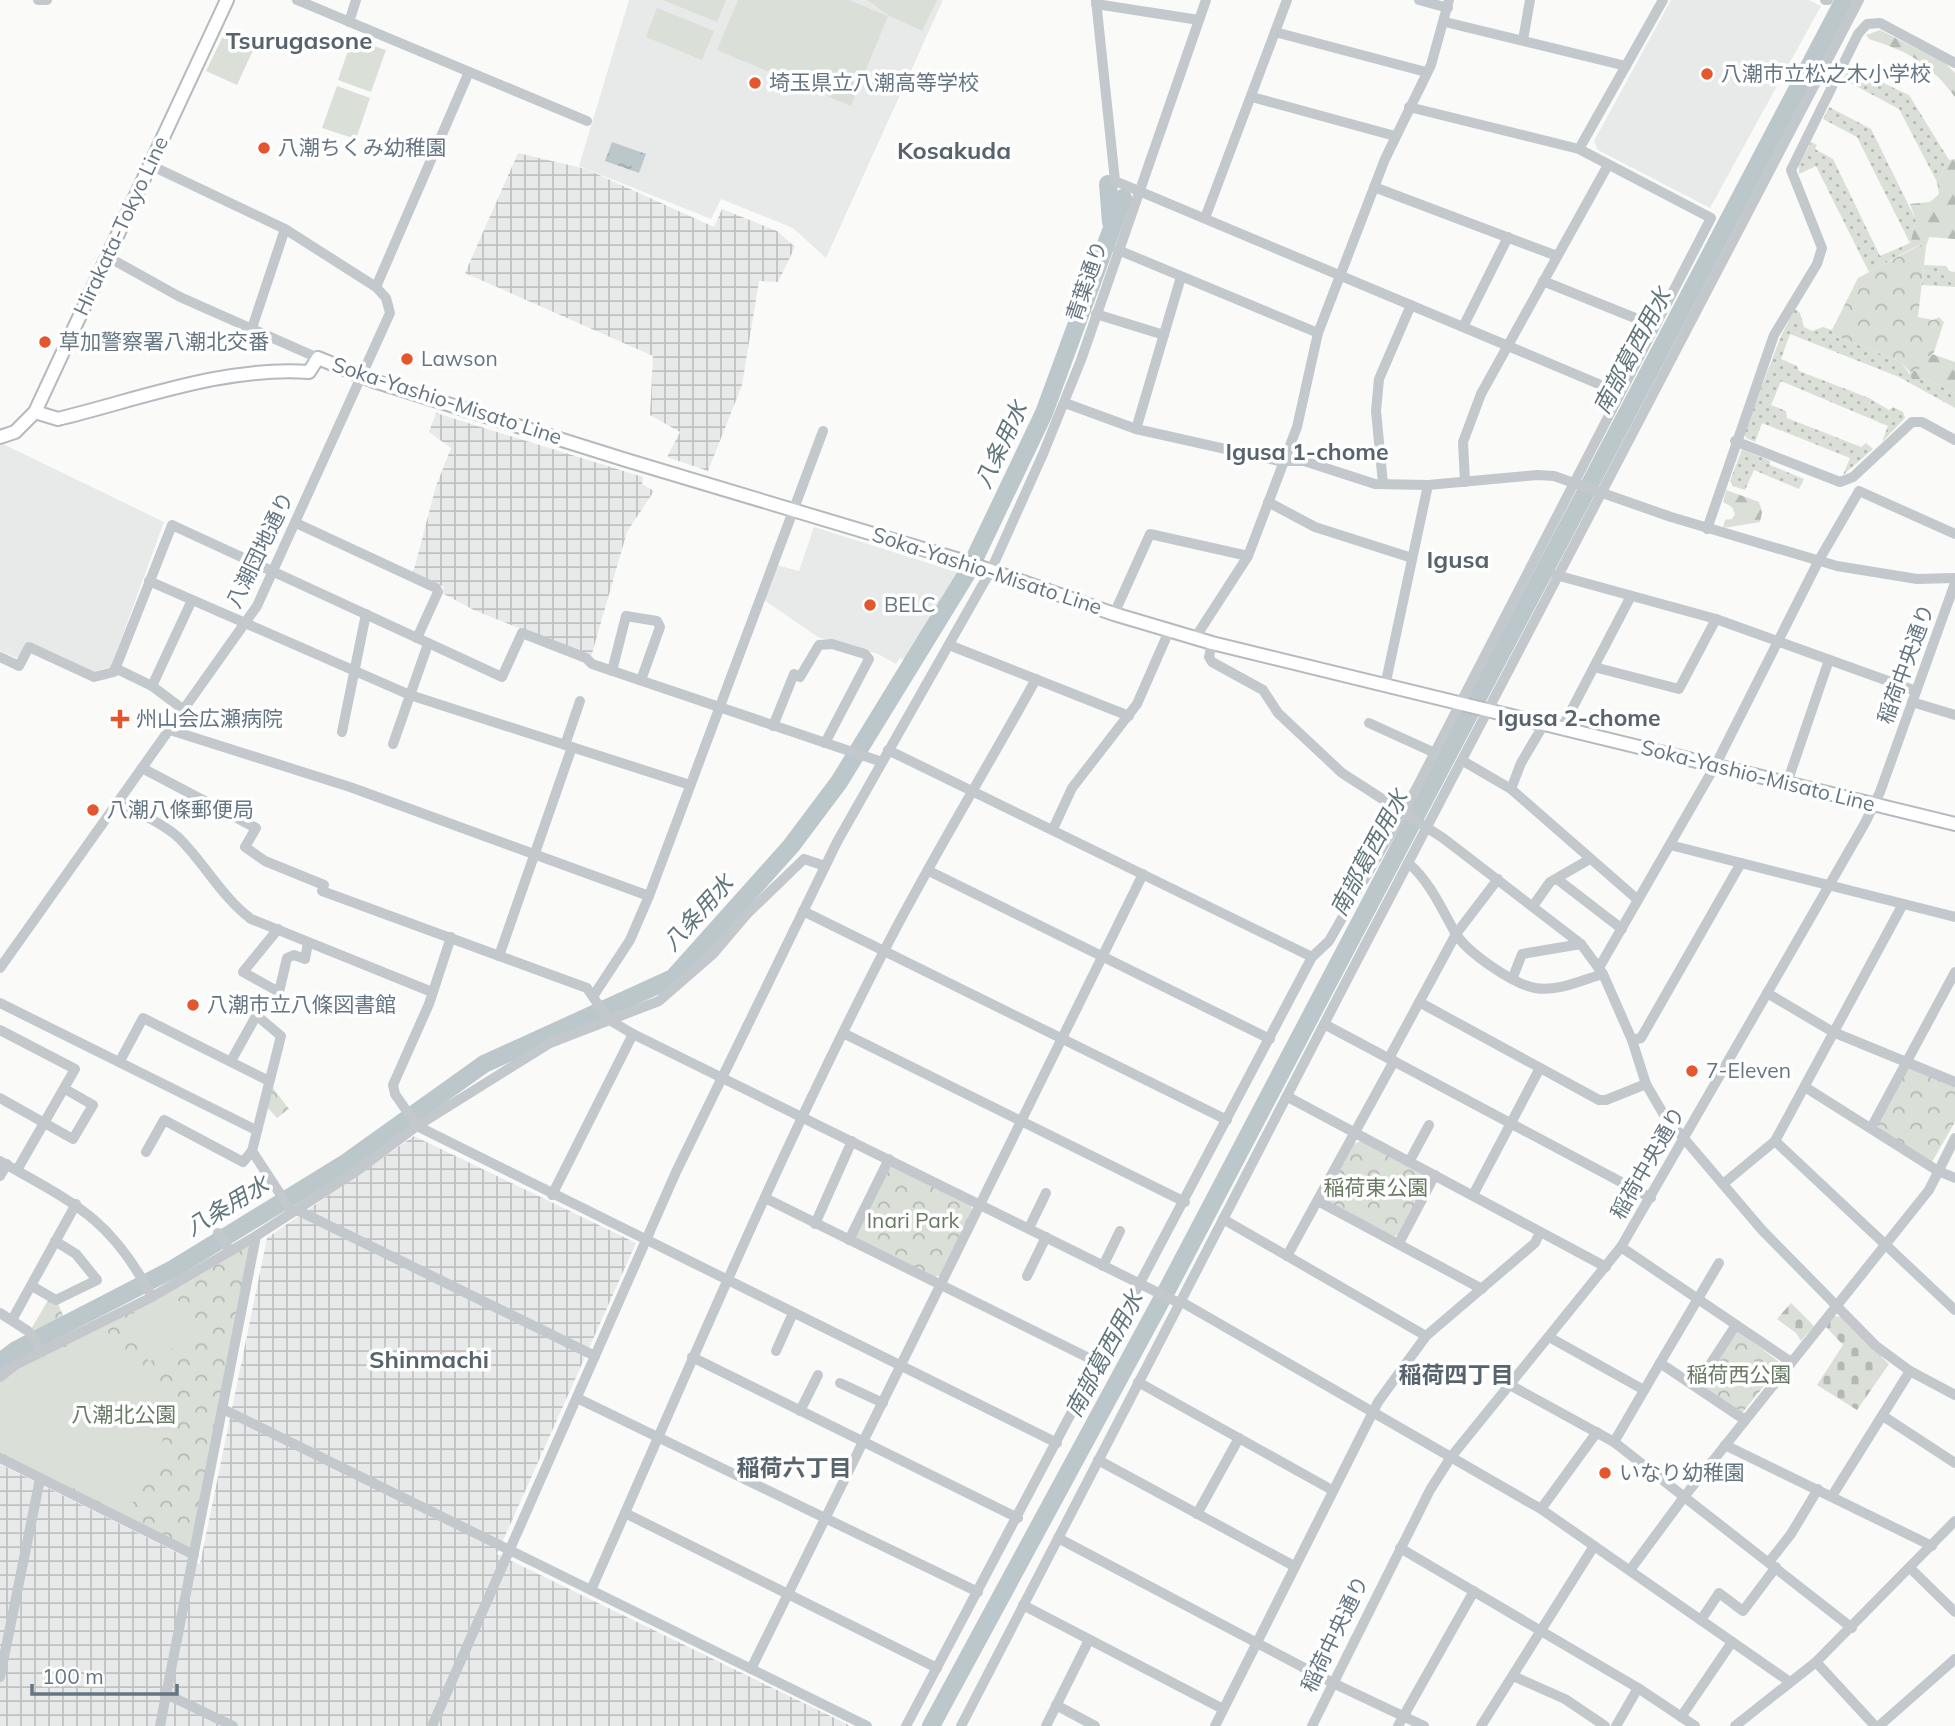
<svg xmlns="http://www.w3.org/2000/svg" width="1955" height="1726" viewBox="0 0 1955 1726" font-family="Mulish,'Noto Sans JP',sans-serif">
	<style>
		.built { fill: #e8e9e9 }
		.industrial { fill: url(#industrial-grid) }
		.grass { fill: url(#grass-dots) }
		.forest { fill: url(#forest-firs) }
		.cemetery { fill: url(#cemetery-stones) }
		.park { fill: url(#park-crowns) }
		.garden { fill: #dadfd7 }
		.water { fill: url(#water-ripples) }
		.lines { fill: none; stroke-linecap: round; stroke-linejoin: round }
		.river { stroke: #bbc7cb; stroke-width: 18 }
		.major-casing { stroke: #b5babe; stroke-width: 16 }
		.minor { stroke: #c3c8cc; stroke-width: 10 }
		.major { stroke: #fff; stroke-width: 12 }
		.poi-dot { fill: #e4572e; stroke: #fff; stroke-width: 2.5 }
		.labels { text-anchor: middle; stroke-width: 7; stroke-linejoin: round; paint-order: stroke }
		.poi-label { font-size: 21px; fill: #657683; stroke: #fff; text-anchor: start }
		.street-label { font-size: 21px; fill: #657683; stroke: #fff }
		.park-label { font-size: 21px; fill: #687a64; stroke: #fff }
		.water-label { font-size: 23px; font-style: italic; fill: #60757c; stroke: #fff }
		.neighbourhood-label { font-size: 23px; font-weight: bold; fill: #57646e; stroke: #fff }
		.quarter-label { font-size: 24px; font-weight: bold; fill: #57646e; stroke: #fff }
	</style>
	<defs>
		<pattern id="industrial-grid" width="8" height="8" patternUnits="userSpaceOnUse" patternTransform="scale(1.75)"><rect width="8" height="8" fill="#e8e9e9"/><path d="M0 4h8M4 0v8" fill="none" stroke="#c0c1c2"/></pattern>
		<pattern id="grass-dots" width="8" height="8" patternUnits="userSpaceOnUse" patternTransform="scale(1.75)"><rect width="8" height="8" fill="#dadfd7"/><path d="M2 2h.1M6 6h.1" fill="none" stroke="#b4b9b4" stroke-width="1.8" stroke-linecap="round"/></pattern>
		<pattern id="forest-firs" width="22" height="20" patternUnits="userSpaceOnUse" patternTransform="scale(1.75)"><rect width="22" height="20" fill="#dadfd7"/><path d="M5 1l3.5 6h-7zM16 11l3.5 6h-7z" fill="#b4b9b4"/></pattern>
		<pattern id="cemetery-stones" width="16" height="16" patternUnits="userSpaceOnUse" patternTransform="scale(1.75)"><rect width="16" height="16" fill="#dadfd7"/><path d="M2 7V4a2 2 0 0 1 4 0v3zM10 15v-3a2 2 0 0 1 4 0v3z" fill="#b4b9b4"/></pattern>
		<pattern id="park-crowns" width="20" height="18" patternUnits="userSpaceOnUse" patternTransform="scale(1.75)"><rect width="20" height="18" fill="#dadfd7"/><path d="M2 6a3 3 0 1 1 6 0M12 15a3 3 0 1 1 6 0" fill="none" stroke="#b4b9b4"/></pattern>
		<pattern id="water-ripples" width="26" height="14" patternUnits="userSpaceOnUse" patternTransform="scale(1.75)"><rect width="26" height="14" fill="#bbc7cb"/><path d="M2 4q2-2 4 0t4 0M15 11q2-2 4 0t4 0" fill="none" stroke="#9ca6aa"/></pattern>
	</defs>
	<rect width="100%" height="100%" fill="#fafaf8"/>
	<!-- built -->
	<g class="built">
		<polygon points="629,0 943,0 826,258 793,228 721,199 711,219 579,166"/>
		<polygon points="1671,0 1809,0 1821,6 1710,208 1598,150 1594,141"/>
		<polygon points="3,444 164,522 111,667 93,672 27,643 17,658 0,651 0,445"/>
		<polygon points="814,527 957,572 905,660 900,658 896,664 878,654 818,637 764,600 776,565 799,571"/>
	</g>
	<!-- industrial -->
	<g class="industrial">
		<polygon points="518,153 586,169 714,227 722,209 777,231 795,247 778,282 759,281 742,385 708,471 667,457 680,432 650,415 653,356 465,273"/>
		<polygon points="436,413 643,477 642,484 654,491 627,532 591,657 474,610 442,593 444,587 413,573 436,486 451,448 429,432"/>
		<polygon points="414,1136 636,1243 497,1554 851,1726 0,1726 0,1464 200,1564 267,1238"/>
	</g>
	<!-- grass -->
	<g class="grass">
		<polygon points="1849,67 1909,95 1949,160 1937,182 1899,109 1843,79"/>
		<polygon points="1829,107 1871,129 1916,220 1910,243 1913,248 1869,272 1816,166 1799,174 1799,165 1811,142 1817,145 1815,149 1833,159 1880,256 1910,243 1857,137 1823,119"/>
		<polygon points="1924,265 1946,266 1949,271 1955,272 1955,287 1922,285"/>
		<polygon points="1795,309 1800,313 1804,327 1812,331 1823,327 1832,330 1834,335 1901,362 1913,379 1928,380 1955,393 1955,408 1899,377 1790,334 1781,359 1797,366 1799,371 1869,398 1889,410 1893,407 1903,412 1905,418 1882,442 1888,426 1781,381 1771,405 1786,411 1787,418 1861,447 1866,443 1873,449 1843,475 1850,458 1762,423 1755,442 1746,438 1744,433 1781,336"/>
		<polygon points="1742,449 1770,461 1770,465 1804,479 1799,489 1754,470 1745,490 1733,486 1730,481"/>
	</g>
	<!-- forest -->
	<g class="forest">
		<path d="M 1880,30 L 1945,63 L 1955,73 L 1955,97 C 1930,63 1909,52 1869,39 L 1866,35 Z"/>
		<polygon points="1955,159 1955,239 1929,237 1926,247 1920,245 1913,248 1910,244 1916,220 1910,204 1930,202 1939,194 1937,182 1949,160"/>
		<polygon points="1929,353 1955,362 1955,393 1928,380 1912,379 1909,371 1918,371 1920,358"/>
		<polygon points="1726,490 1759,502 1762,512 1760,522 1723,528 1725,520 1732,519 1735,514 1732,507 1723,502"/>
	</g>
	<!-- cemetery -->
	<g class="cemetery">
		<polygon points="1791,1303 1814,1326 1801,1341 1796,1333 1777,1319"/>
		<polygon points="1834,1316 1841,1317 1889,1364 1857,1410 1817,1385 1843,1345 1826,1327"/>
	</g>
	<!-- park -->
	<g class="park">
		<polygon points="1920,245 1926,247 1918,317 1933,320 1939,317 1944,322 1933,355 1920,358 1919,371 1909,371 1901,362 1834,335 1832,330 1858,278"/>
		<polygon points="1910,1068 1955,1086 1955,1122 1932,1162 1878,1128 1877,1123 1906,1070"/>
		<polygon points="272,1087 289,1109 277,1118 267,1107"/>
		<polygon points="1361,1141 1427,1176 1428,1182 1399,1235 1394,1236 1328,1201 1326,1194 1353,1144"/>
		<polygon points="894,1166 970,1203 972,1210 940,1275 935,1277 857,1239 855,1235 889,1168"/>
		<polygon points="251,1242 193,1552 0,1455 0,1382 18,1368"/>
		<polygon points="51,1295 56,1299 66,1322 35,1339 30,1331"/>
		<polygon points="1738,1331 1782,1364 1742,1413 1701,1384"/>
	</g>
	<!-- garden -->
	<g class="garden">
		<polygon points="663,0 726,0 717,22"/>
		<polygon points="738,0 849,0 888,16 851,106 717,50"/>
		<polygon points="867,0 937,0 922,31 888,15"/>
		<polygon points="657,8 714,31 702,60 646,37"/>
		<polygon points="224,34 254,48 237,85 206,71"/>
		<polygon points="352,39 386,50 371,92 338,80"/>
		<polygon points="337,86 370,98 356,139 322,128"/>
		<polygon points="172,1290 198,1333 149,1362 124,1319"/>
		<path d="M 103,1328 C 167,1386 189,1442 124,1513 L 6,1455 L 0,1447 L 3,1383 L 20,1370 Z"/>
	</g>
	<!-- water -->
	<polygon class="water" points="612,142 646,154 639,173 605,161"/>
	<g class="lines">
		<!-- river -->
		<g class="river">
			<polyline points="1108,184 1111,222"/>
			<polyline points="0,1362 16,1350 173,1269 344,1164 484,1064 673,978 791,846 839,782 969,570 1044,413 1123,198"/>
			<polyline points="931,1726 1168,1288 1844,0"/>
		</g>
		<!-- major casing -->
		<g class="major-casing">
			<g id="major">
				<path d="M 35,412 L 58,419 C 140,399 225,366 309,372 L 318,358 L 374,381 L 626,460 L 963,561 L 1114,614 L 1212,643 L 1955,824"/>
				<polyline points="0,437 15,432 35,412 227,0"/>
			</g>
		</g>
		<!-- minor -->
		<g class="minor">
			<polyline points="38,0 47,0"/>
			<polyline points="297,0 587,121"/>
			<polyline points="1096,0 1115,181 1620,393"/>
			<polyline points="1419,0 1448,8"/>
			<polyline points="1825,0 1828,0"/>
			<polyline points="1096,4 1199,20"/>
			<polyline points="349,22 356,0"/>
			<polyline points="1445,22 1626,66"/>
			<polyline points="1275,32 1426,72"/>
			<polyline points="1523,40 1530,0"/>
			<polyline points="1252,97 1395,136"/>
			<polyline points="1579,149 1663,0"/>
			<polyline points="1374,187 1557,256"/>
			<polyline points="1205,218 1287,0"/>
			<polyline points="1118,250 1318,333"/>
			<polyline points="106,256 180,297 318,358"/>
			<polyline points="1543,281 1655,326"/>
			<polyline points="376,287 469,72"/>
			<polyline points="1096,314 1164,335"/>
			<polyline points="1463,327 1508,237"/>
			<polyline points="251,331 285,229"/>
			<polyline points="1065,403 1136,429 1279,461 1304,461 1375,484 1428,485 1537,475 1554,476 1671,517 1837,566 1917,579 1955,578"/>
			<polyline points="1136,429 1181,277"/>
			<polyline points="1735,441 1840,482 1853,477 1912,422 1922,422 1955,440"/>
			<polyline points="1465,482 1463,442 1481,394 1608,165"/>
			<polyline points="1383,484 1376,411 1379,379 1411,305"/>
			<polyline points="1268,502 1315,527 1412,558"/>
			<polyline points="296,523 436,588 438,592 417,638"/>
			<polyline points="1707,529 1774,335 1817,264 1822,248 1791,170 1858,34 1867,24 1880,23 1955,63"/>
			<polyline points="1556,575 1716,619 1916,691"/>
			<polyline points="149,581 410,695 690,785"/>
			<polyline points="1114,614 1150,534 1248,556"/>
			<polyline points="1195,638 1248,556 1297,427 1318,333 1385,159 1431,65 1449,0"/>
			<polyline points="1212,643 1209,657 1212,662 1263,690 1278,713 1342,773 1443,838 1581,944 1603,974 1632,1040 1646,1084 1664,1115 1762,1230 1876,1346 1910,1371 1955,1395"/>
			<polyline points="949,645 1129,716"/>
			<polyline points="0,657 19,666 29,647 94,677 114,672 172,525 502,677 522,633 586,658 592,664 882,762"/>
			<polyline points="1594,667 1679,689 1716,619"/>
			<polyline points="115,668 152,686 184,710"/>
			<polyline points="612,671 626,616 657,621 660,627 641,680"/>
			<polyline points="152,686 192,600"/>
			<polyline points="1385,686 1428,485"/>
			<polyline points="1912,702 1955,715"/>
			<polyline points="1369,723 1435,753"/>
			<polyline points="773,726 794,674 800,677 819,645 832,644 865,654 869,659 825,743"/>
			<polyline points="1562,728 1631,596"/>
			<polyline points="170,730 350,787 649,896"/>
			<polyline points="342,732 366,614"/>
			<polyline points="393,744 428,644"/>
			<polyline points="565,745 580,701"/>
			<polyline points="888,750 1312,957"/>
			<polyline points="1463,761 1511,789 1638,900"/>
			<polyline points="142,768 256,828 245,847 265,861 324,885"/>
			<polyline points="1787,783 1829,660"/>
			<polyline points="1511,789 1521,763 1544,724"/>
			<path d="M 119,801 C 139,814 162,822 179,838 C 205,864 221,896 251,919 L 432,992"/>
			<polyline points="1053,829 1072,788 1137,704 1169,631"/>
			<polyline points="1670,845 1955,917"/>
			<path d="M 1408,863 C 1430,881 1442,910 1456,934 C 1468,953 1513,984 1535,988 C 1558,992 1582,980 1603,974"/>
			<polyline points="929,871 1270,1039"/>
			<polyline points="1557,879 1622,929"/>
			<polyline points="322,891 587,988 608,1019 633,1034 1179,1303"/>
			<polyline points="1533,906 1550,882 1590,859"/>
			<polyline points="803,911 1227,1120"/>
			<polyline points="278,929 243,972 279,992 287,958 294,955 305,959 308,943"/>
			<polyline points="451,937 429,1004 393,1085 395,1094 417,1126 1057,1443"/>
			<polyline points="499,956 572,747"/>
			<polyline points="1600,966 1715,766 1819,560 1859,491 1955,534"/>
			<polyline points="0,968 257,606 390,313 386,298 376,287 285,229 150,165"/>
			<polyline points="1513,977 1522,954 1581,944"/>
			<polyline points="1767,993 1833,1032 1955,1082"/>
			<polyline points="594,995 630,940 649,896 823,431"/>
			<polyline points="1419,1002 1599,1100 1606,1100 1646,1084"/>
			<polyline points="0,1003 256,1130"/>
			<polyline points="256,1015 281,1036 252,1151 292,1212"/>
			<polyline points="1324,1024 1651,1198"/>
			<polyline points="0,1030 75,1069 17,1170"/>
			<polyline points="843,1033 1185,1202"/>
			<polyline points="1632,1040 1641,1038 1741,863"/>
			<polyline points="1389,1058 1456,934 1498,879"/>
			<polyline points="120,1061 143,1018 269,1081"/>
			<polyline points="231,1061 260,1009"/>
			<polyline points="1805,1087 1938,1171 1955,1178"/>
			<polyline points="1288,1097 1606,1267"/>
			<polyline points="0,1098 73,1139 93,1105 65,1089"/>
			<polyline points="1871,1128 1955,972"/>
			<polyline points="1775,1141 1955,1310"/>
			<polyline points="146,1152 164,1120 243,1162 252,1151"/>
			<path d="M 0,1161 C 74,1203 111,1218 152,1297"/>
			<polyline points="1409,1162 1429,1125"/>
			<polyline points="0,1176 7,1164"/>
			<polyline points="1723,1184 1775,1141 1903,904"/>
			<polyline points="552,1195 633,1034"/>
			<polyline points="1473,1195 1540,1068"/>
			<polyline points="765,1198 1099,1363"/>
			<polyline points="1318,1201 1482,1289"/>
			<polyline points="297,1210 595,1356"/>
			<polyline points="1223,1219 1426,1336"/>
			<polyline points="815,1224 852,1141"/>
			<polyline points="1029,1228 1046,1193"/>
			<polyline points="218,1233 230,1251"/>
			<polyline points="849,1240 889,1159"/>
			<polyline points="1399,1243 1435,1175"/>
			<polyline points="1621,1247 1791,1362"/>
			<polyline points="1287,1256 1394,1061"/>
			<polyline points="1103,1266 1120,1231"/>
			<polyline points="1027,1276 1046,1237"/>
			<polyline points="32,1286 56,1300 97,1280 76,1254 55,1241"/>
			<polyline points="1180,1301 1541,1509 1790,1682"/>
			<polyline points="0,1313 28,1331 42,1352"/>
			<polyline points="12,1320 76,1204"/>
			<polyline points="1549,1337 1644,1390"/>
			<polyline points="776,1351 793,1313"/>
			<polyline points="692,1357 1018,1518"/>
			<polyline points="1660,1363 1719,1263"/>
			<polyline points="0,1377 15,1365 152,1297 256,1236 358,1170 417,1126 550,1043 659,1001 713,954 747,914 804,859 825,866"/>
			<polyline points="1138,1382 1332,1490"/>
			<polyline points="840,1383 883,1403"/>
			<polyline points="1510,1385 1614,1442 1852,1628"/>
			<polyline points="1696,1386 1736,1325"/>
			<polyline points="577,1398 978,1592"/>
			<polyline points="223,1409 867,1726"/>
			<polyline points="800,1411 818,1375"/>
			<polyline points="1883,1416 1955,1463"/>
			<polyline points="1614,1442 1660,1363 1745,1420"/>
			<polyline points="1725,1445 1932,1546"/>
			<polyline points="0,1458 194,1555"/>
			<polyline points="1098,1460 1294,1566"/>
			<polyline points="1832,1496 1910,1371"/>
			<polyline points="1541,1509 1597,1432"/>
			<polyline points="625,1513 937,1668"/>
			<polyline points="1197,1514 1239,1438"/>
			<polyline points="1058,1538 1333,1683 1424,1726"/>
			<polyline points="1400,1548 1638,1688 1695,1726"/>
			<polyline points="1769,1562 1791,1534 1818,1489"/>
			<polyline points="1910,1568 1955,1612"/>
			<polyline points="1630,1570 1684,1497 1929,1190 1955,1138"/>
			<path d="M 591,1590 C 686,1376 776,1160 884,951 C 931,859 986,770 1036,679"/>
			<polyline points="1023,1605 1223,1709"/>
			<polyline points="1701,1620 1719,1593 1743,1611 1776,1567"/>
			<polyline points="1816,1662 1875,1726"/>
			<polyline points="751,1669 1143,874"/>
			<polyline points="1513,1676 1565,1699 1605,1726"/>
			<polyline points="0,1677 40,1479"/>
			<polyline points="166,1694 233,1726"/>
			<polyline points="1056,1705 1095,1726"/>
			<polyline points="1681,1717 1732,1642"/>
			<polyline points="160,1726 256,1236"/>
			<polyline points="432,1726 676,1172 837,842 991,570 1043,454 1081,360 1206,0"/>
			<polyline points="906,1726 1312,957 1329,941 1416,789 1711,218 1579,149 1409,107"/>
			<path d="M 961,1726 C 1258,1149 1557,575 1859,0"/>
			<polyline points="1046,1726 1089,1640"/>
			<polyline points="1215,1726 1378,1402 1426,1336 1535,1243 1540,1232"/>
			<polyline points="1312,1726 1430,1490 1451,1457 1621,1247 1865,823 1880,792 1955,583"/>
			<polyline points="1398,1726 1474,1591"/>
			<polyline points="1481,1726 1594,1546"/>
			<polyline points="1616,1726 1638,1688"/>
			<polyline points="1735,1726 1816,1662 1955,1521"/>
			<polyline points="1879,1726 1955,1659"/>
		</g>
		<!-- major -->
		<use href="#major" class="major"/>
	</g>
	<!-- markers -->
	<g class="poi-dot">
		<circle cx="1707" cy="74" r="7"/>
		<circle cx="755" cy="83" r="7"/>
		<circle cx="264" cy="148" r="7"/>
		<circle cx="45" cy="342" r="7"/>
		<circle cx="407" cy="359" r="7"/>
		<circle cx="870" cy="605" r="7"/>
		<path d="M116.5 708.5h7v7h7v7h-7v7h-7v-7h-7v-7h7z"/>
		<circle cx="93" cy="810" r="7"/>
		<circle cx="193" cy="1005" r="7"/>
		<circle cx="1692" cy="1071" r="7"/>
		<circle cx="1605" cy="1473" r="7"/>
	</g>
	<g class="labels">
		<!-- poi labels -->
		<g class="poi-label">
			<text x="1721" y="81">八潮市立松之木小学校</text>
			<text x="769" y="90">埼玉県立八潮高等学校</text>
			<text x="278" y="155">八潮ちくみ幼稚園</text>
			<text x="59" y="349">草加警察署八潮北交番</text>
			<text x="421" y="366">Lawson</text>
			<text x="884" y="612">BELC</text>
			<text x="136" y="726">州山会広瀬病院</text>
			<text x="107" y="817">八潮八條郵便局</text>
			<text x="207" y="1012">八潮市立八條図書館</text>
			<text x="1706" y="1078">7-Eleven</text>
			<text x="1619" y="1480">いなり幼稚園</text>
		</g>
		<!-- street labels -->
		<g class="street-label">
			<text transform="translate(121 226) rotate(-65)" y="7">Hirakata-Tokyo Line</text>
			<text transform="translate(1087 281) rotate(-71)" y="7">青葉通り</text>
			<text transform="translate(447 401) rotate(18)" y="7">Soka-Yashio-Misato Line</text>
			<text transform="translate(260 550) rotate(-64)" y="7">八潮団地通り</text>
			<text transform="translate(987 571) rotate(18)" y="7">Soka-Yashio-Misato Line</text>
			<text transform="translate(1906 664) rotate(-70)" y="7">稲荷中央通り</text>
			<text transform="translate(1758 776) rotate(14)" y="7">Soka-Yashio-Misato Line</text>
			<text transform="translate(1648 1163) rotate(-60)" y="7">稲荷中央通り</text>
			<text transform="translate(1335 1634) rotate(-64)" y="7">稲荷中央通り</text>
		</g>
		<!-- park labels -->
		<g class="park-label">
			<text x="1376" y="1195">稲荷東公園</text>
			<text x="913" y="1228">Inari Park</text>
			<text x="1739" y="1382">稲荷西公園</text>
			<text x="124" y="1422">八潮北公園</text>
		</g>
		<!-- water labels -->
		<g class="water-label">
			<text transform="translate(1632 351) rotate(-62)" y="8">南部葛西用水</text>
			<text transform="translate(1001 445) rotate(-65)" y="8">八条用水</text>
			<text transform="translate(1369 853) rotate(-62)" y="8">南部葛西用水</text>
			<text transform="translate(698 913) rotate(-48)" y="8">八条用水</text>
			<text transform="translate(227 1206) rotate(-31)" y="8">八条用水</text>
			<text transform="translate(1104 1354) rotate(-62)" y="8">南部葛西用水</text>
		</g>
		<!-- neighbourhood labels -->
		<g class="neighbourhood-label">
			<text x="1307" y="460">Igusa 1-chome</text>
			<text x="1579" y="726">Igusa 2-chome</text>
			<text x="1456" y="1383">稲荷四丁目</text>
			<text x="794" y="1476">稲荷六丁目</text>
		</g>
		<!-- quarter labels -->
		<g class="quarter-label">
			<text x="299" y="49">Tsurugasone</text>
			<text x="954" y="159">Kosakuda</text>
			<text x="1458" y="568">Igusa</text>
			<text x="429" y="1368">Shinmachi</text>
		</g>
	</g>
	<!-- scale -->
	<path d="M32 1684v10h145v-10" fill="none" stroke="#657683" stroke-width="3.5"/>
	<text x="42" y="1684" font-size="21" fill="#657683" stroke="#ffffff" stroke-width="5" paint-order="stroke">100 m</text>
</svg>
